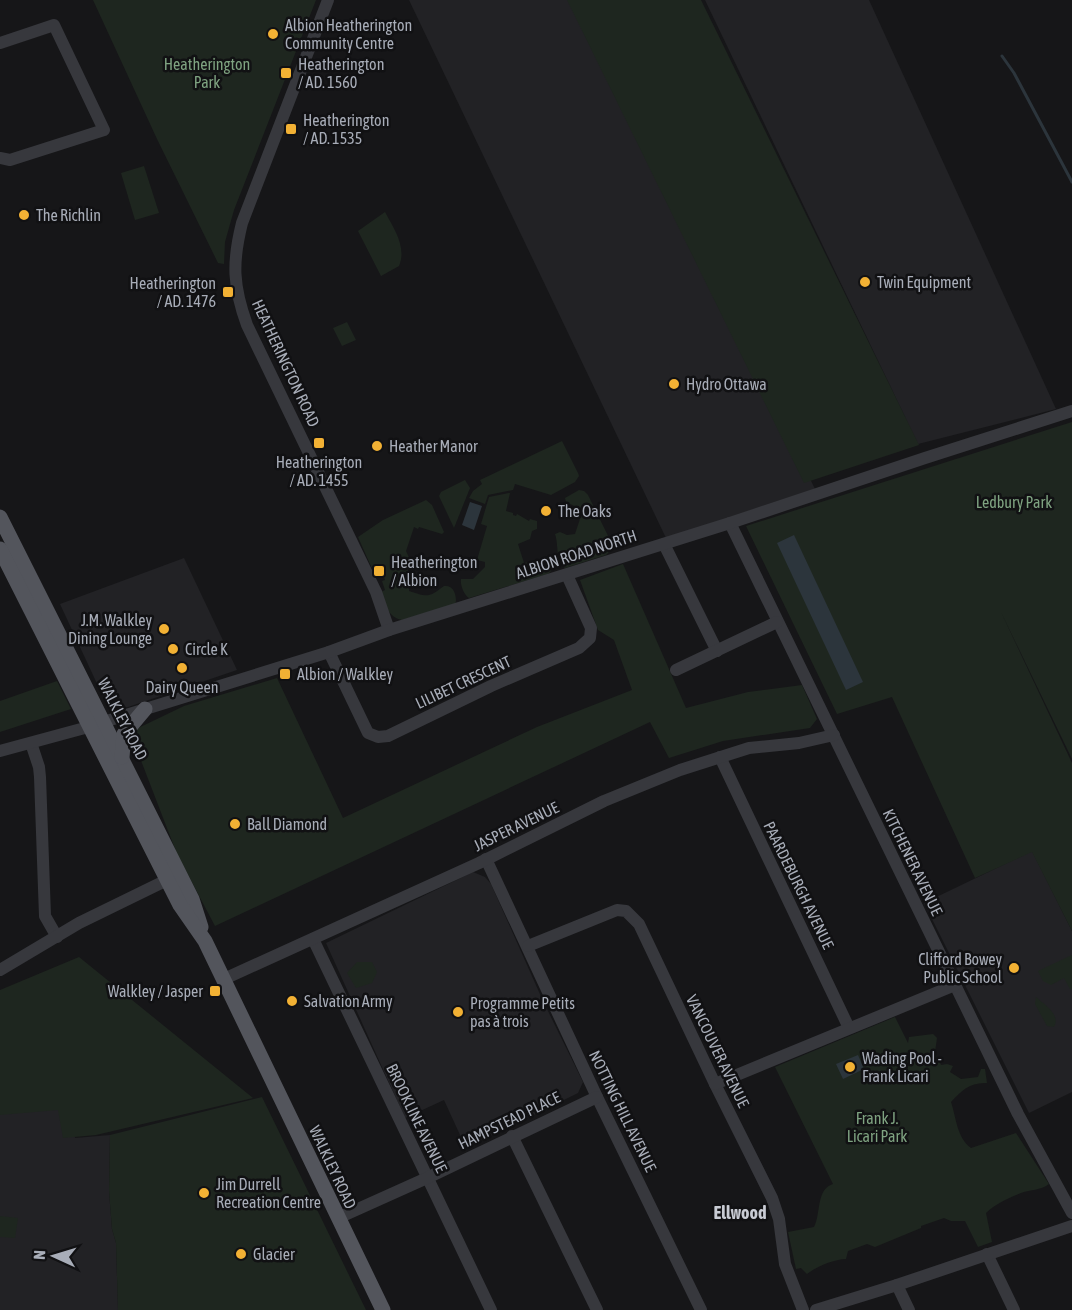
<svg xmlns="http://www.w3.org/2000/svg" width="1072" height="1310" viewBox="0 0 1072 1310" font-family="'Asap Condensed',sans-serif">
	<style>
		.built { fill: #222225 }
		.green { fill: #1e261f }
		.water { fill: #2c353c }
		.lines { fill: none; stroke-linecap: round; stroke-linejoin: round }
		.stream { stroke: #2c353c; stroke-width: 3 }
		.minor { stroke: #37383d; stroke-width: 12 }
		.major { stroke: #53555c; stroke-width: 15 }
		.poi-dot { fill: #f2b134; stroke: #111113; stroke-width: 2 }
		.labels { text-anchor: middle; stroke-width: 5; stroke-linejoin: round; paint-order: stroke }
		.poi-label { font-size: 16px; fill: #a8adb8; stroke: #111113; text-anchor: start }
		.park-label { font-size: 16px; fill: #7fa381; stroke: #111113 }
		.street-label { font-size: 16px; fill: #a8adb8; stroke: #111113 }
		.neighbourhood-label { font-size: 18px; font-weight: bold; fill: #c9ccd4; stroke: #111113 }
	</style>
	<rect width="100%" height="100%" fill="#161618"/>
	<!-- built -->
	<g class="built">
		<polygon points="409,0 573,0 816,491 666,538"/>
		<polygon points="705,0 869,0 1056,409 918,444"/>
		<polygon points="184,558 237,670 128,707 116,708 106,703 60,604"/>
		<polygon points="1032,851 1072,931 1072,1092 1029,1113 924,903"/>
		<polygon points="473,872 485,877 491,884 543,1001 583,1082 578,1093 466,1148 444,1100 405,1118 326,943"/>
		<polygon points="71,1108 75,1138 110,1135 109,1191 112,1229 116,1243 118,1310 0,1310 0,1111"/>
	</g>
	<!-- green -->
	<g class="green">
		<polygon points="93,0 316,0 234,210 225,242 224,264 218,263 157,139"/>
		<polygon points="567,0 701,0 919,445 804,483"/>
		<polygon points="144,166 159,213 135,220 121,173"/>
		<path d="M 385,212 C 394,229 407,247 399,266 L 381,276 L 358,231 Z"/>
		<polygon points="347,322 356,340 342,346 333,328"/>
		<polygon points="1072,422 1072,759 1000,610 1072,763 1072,931 1032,852 975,878 892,697 837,714 746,526"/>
		<polygon points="562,441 578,473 579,476 575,482 551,495 515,484 513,490 488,495 485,504 469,498 473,491 482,484 480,480"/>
		<polygon points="465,480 470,488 454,528 439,496 441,492"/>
		<path d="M 579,490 L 584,491 L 588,495 L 612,544 L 612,549 L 606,555 L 565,568 C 555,559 559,546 555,534 L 560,532 L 567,535 L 575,534 L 583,510 L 566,502 L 565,498 Z"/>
		<path d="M 514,492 L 510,493 L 506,511 L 513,513 L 513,515 L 516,516 L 517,514 L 529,521 L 530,519 L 537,521 L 537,529 L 532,531 L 530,539 L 518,544 L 524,563 L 544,559 L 550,563 L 551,571 L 548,574 L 469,598 C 464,595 460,585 461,579 L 473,579 L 485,567 L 485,562 L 477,560 L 487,526 L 481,524 L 489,497 Z"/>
		<path d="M 426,500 L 432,505 L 444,532 L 442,534 L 419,527 L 418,529 L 414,527 L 406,551 L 411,562 L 403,585 L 409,587 L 409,591 C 428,597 428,598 444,586 C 453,585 456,593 456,601 L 455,604 L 402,620 C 387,617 386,604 381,592 L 385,590 L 382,581 L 385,580 L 381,570 L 374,573 L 358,537 L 383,520 Z"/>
		<polygon points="623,564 686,708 748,692 802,685 817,719 810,728 723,741 669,758 650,722 215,926 177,854 130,732 184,706 277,678 343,818 537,727 632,690 614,640 598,630 580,580"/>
		<polygon points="57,681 71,709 0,732 0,701"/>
		<polygon points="1072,955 1072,989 1070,989 1064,978 1051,985 1043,981 1038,971"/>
		<polygon points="79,957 253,1098 96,1135 63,1138 58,1110 0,1115 0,990"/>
		<polygon points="357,962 372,962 377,972 372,983 356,988 347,973"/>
		<path d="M 1036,997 C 1045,1005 1061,1015 1054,1027 L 1047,1026 L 1035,1004 Z"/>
		<path d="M 895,1017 L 908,1043 L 909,1037 L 933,1034 L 937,1038 L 935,1052 L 941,1065 L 947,1064 L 953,1066 L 950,1072 L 961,1079 L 978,1077 L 981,1069 L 985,1069 L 987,1083 C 970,1082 961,1091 951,1102 C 956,1117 957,1138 971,1148 L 1016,1133 L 1049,1184 C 1040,1191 1031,1189 1021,1193 C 1009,1198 995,1204 986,1213 L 992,1242 L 978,1247 L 965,1221 L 951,1221 L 944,1218 L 921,1226 L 921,1228 L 875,1247 L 867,1244 L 848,1251 L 846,1259 C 834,1259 816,1267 807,1274 L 801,1268 L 796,1269 L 788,1232 L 814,1227 C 821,1214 816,1189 833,1184 L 775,1067 Z"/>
		<polygon points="262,1097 366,1310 118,1310 116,1243 112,1229 109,1191 110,1135"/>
		<polygon points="0,1216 18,1218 15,1238 0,1237"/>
	</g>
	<!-- water -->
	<g class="water">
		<polygon points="470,502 482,506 474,530 462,525"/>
		<polygon points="794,535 863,682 846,690 777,543"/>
		<polygon points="858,1055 864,1069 843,1079 836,1064"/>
	</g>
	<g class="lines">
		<!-- stream -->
		<polyline class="stream" points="1002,56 1014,73 1072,182"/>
		<!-- minor -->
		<g class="minor">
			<path d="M 328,0 L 242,223 C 232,263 233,286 247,325 L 376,592 L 389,630"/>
			<polyline points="0,43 54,25 104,130 10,160 0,158"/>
			<polyline points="730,523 1018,1114 1072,1213"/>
			<polyline points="664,544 717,651"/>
			<polyline points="329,652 368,733 378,737 388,736 491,686 579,648 590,638 591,628 567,575"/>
			<polyline points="676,670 777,622"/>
			<polyline points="31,743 39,767 40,777 45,916 57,937"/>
			<polyline points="0,751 81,729 329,652 389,630 730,523 925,458 1072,411"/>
			<polyline points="720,757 849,1028"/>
			<polyline points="486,859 597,1097 701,1310"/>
			<polyline points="313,939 491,1310"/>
			<polyline points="528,946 617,910 626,911 639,924 715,1084 772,1198 779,1219 785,1264 803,1310"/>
			<polyline points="0,970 79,923 167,880"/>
			<polyline points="224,979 479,863 604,801 680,770 749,748 799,743 834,735"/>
			<polyline points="715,1084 955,985"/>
			<polyline points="512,1136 597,1310"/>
			<polyline points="338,1218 427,1178 597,1097"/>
			<polyline points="987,1254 1014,1310"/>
			<polyline points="897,1285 909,1310"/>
			<polyline points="816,1310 897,1285 1072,1226"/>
		</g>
		<!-- major -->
		<g class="major">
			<polyline points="0,517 192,899 201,927"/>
			<polyline points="0,549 180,905 205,941 383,1310"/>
			<polyline points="122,757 124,734 145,709"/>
		</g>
	</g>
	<!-- markers -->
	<g class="poi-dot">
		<circle cx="273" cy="34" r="6"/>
		<rect x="280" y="67" width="12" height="12" rx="3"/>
		<rect x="285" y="123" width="12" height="12" rx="3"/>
		<circle cx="24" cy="215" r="6"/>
		<circle cx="865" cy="282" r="6"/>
		<rect x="222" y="286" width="12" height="12" rx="3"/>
		<circle cx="674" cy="384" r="6"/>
		<rect x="313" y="437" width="12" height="12" rx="3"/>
		<circle cx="377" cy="446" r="6"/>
		<circle cx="546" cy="511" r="6"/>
		<rect x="373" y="565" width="12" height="12" rx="3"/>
		<circle cx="164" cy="629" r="6"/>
		<circle cx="173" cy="649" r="6"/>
		<circle cx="182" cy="668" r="6"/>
		<rect x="279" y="668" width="12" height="12" rx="3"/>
		<circle cx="235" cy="824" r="6"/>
		<circle cx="1014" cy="968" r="6"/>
		<rect x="209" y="985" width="12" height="12" rx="3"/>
		<circle cx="292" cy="1001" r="6"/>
		<circle cx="458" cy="1012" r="6"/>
		<circle cx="850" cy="1067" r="6"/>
		<circle cx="204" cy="1193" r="6"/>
		<circle cx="241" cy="1254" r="6"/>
	</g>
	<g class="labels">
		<!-- poi labels -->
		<g class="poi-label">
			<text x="285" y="31">Albion Heatherington<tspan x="285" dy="18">Community Centre</tspan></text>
			<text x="298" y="70">Heatherington<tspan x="298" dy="18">/ AD. 1560</tspan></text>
			<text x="303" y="126">Heatherington<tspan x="303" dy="18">/ AD. 1535</tspan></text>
			<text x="36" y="221">The Richlin</text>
			<text x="877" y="288">Twin Equipment</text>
			<text x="216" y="289" text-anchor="end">Heatherington<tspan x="216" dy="18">/ AD. 1476</tspan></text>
			<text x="686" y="390">Hydro Ottawa</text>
			<text x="389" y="452">Heather Manor</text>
			<text x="319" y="468" text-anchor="middle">Heatherington<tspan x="319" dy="18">/ AD. 1455</tspan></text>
			<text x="558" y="517">The Oaks</text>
			<text x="391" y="568">Heatherington<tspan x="391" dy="18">/ Albion</tspan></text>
			<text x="152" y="626" text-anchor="end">J.M. Walkley<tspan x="152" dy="18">Dining Lounge</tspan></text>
			<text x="185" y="655">Circle K</text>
			<text x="297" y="680">Albion / Walkley</text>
			<text x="182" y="693" text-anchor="middle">Dairy Queen</text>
			<text x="247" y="830">Ball Diamond</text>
			<text x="1002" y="965" text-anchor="end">Clifford Bowey<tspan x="1002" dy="18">Public School</tspan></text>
			<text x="203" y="997" text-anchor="end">Walkley / Jasper</text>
			<text x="304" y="1007">Salvation Army</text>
			<text x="470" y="1009">Programme Petits<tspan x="470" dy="18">pas à trois</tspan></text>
			<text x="862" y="1064">Wading Pool -<tspan x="862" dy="18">Frank Licari</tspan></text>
			<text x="216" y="1190">Jim Durrell<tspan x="216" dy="18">Recreation Centre</tspan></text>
			<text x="253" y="1260">Glacier</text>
		</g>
		<!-- park labels -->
		<g class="park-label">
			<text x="207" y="70">Heatherington<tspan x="207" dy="18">Park</tspan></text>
			<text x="1014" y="508">Ledbury Park</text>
			<text x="877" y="1124">Frank J.<tspan x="877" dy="18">Licari Park</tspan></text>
		</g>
		<!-- street labels -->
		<g class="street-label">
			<text transform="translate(286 363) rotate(65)" y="6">HEATHERINGTON ROAD</text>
			<text transform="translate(576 554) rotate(-18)" y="6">ALBION ROAD NORTH</text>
			<text transform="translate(463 682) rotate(-25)" y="6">LILIBET CRESCENT</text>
			<text transform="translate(123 719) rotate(63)" y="6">WALKLEY ROAD</text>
			<text transform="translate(516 826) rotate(-26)" y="6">JASPER AVENUE</text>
			<text transform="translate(913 862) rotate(64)" y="6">KITCHENER AVENUE</text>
			<text transform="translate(799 885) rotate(64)" y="6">PAARDEBURGH AVENUE</text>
			<text transform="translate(718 1051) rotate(64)" y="6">VANCOUVER AVENUE</text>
			<text transform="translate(623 1111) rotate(64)" y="6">NOTTING HILL AVENUE</text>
			<text transform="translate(417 1118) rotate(64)" y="6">BROOKLINE AVENUE</text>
			<text transform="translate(509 1120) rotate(-26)" y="6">HAMPSTEAD PLACE</text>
			<text transform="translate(333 1167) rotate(65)" y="6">WALKLEY ROAD</text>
		</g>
		<!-- neighbourhood labels -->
		<g class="neighbourhood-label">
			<text x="740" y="1219">Ellwood</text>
		</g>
	</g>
	<!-- north arrow -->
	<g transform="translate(54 1256) rotate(274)" stroke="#111113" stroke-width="4.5" paint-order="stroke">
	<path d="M0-4.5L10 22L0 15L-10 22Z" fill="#a8adb8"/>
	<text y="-9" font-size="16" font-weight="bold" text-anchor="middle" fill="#a8adb8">N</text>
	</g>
</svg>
